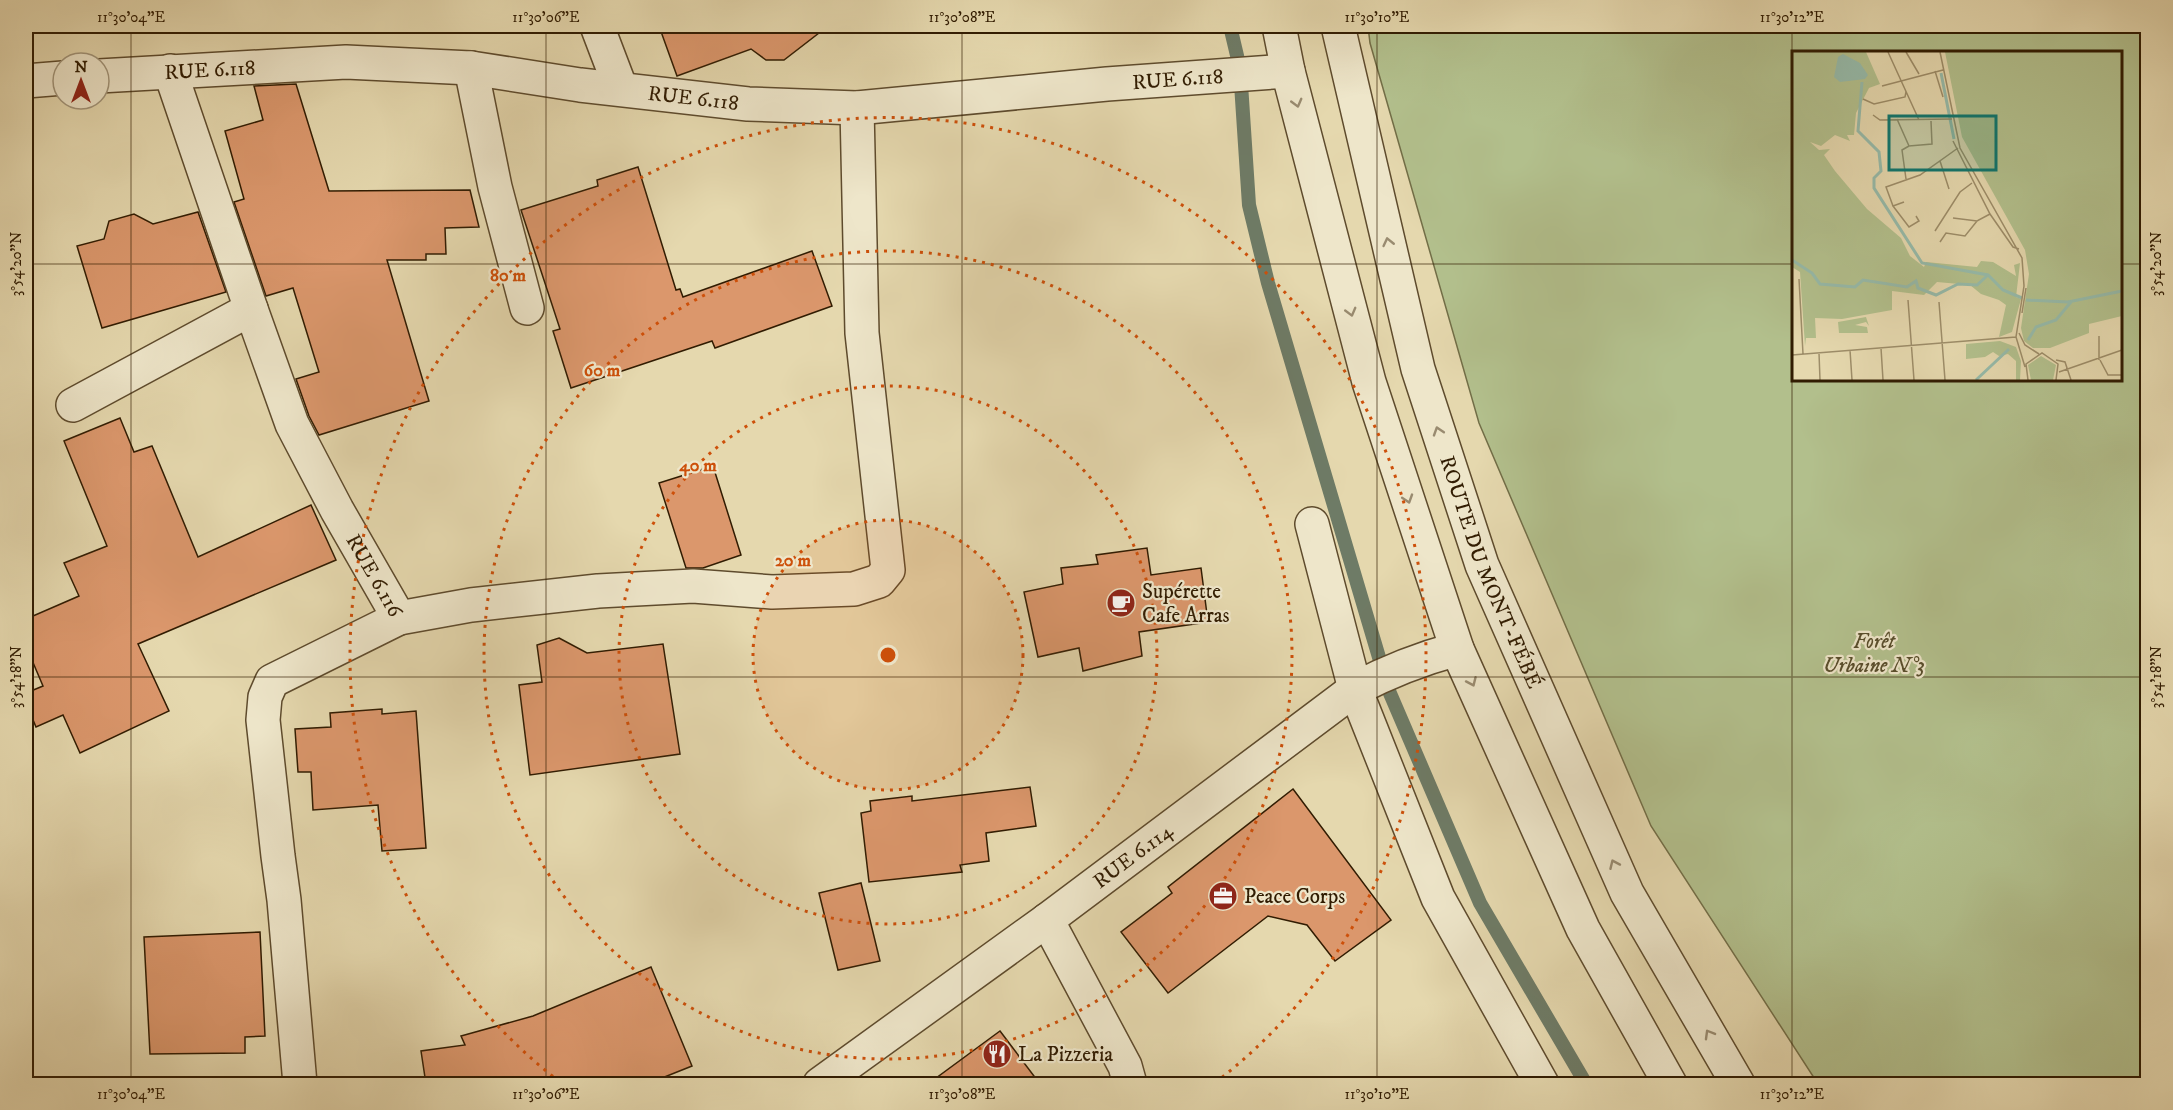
<svg xmlns="http://www.w3.org/2000/svg" width="2173" height="1110" viewBox="0 0 2173 1110" font-family="'IM FELL DW Pica',serif">
	<style>
		.green { fill: #b2bf8c; stroke: #726e47; stroke-width: 1.5; fill-rule: evenodd }
		.lines { fill: none; stroke-linecap: round; stroke-linejoin: round }
		.stream { stroke: #6e7b66; stroke-width: 14 }
		.building { fill: #db976c; stroke: #311c02; stroke-width: 1.5 }
		.minor-casing { stroke: #5e4b2d; stroke-width: 36 }
		.minor { stroke: #eee6ca; stroke-width: 33 }
		.oneway { stroke: #998b70 }
		.ticks { fill: none; stroke: #311c02; stroke-width: 1.5; stroke-opacity: 0.45 }
		.ring { fill: none; stroke: #cd500a; stroke-width: 3; stroke-dasharray: 3 6 }
		.labels { text-anchor: middle; stroke-width: 4.5; stroke-linejoin: round; paint-order: stroke }
		.street-label { font-size: 21px; fill: #311c02; stroke: #eee6ca }
		.poi-label { font-size: 21px; fill: #311c02; stroke: #eee6ca; text-anchor: start }
		.park-label { font-size: 21px; font-style: italic; fill: #584d2b; stroke: #eee6ca }
		.inset-river { fill: none; stroke: #96baa9; stroke-width: 3 }
		.inset-road { fill: none; stroke: #9d8d69; stroke-width: 1.5 }
		.view { fill: #0f766e; fill-opacity: 0.15; stroke: #0f766e; stroke-width: 3 }
		.inset-edge { fill: none; stroke: #311c02; stroke-width: 3 }
		.centre { fill: #cd500a; stroke: #eee6ca; stroke-width: 3 }
		.ring-label { font-size: 18px; text-anchor: middle; font-weight: bold; fill: #cd500a; stroke: #eee6ca; stroke-width: 4.5; stroke-linejoin: round; paint-order: stroke }
		.neatline { fill: none; stroke: #311c02; stroke-width: 2 }
		.ticks-label { font-size: 15px; text-anchor: middle; fill: #311c02 }
	</style>
	<rect width="100%" height="100%" fill="#e5d8ae"/>
	<filter id="stains"><feTurbulence type="fractalNoise" baseFrequency=".00333" numOctaves="4"/><feColorMatrix values="0 0 0 0 .2 0 0 0 0 .09 0 0 0 0 .02 0 0 0 .5 -.17"/></filter>
	<radialGradient id="worn" r=".72"><stop offset=".6" stop-color="#630" stop-opacity="0"/><stop offset="1" stop-color="#630" stop-opacity=".3"/></radialGradient>
	<!-- green -->
	<path class="green" d="M 1368,26 L 2147,26 L 2147,1084 L 1818,1084 L 1651,826 L 1479,423 L 1370,43 ZM 1794,52 L 2120,52 L 2120,380 L 1794,380 Z"/>
	<g class="lines">
		<!-- stream -->
		<polyline class="stream" points="1230,26 1239,64 1241,84 1249,205 1268,283 1389,691 1480,903 1586,1084"/>
	</g>
	<!-- building -->
	<g class="building">
		<polygon points="659,26 828,26 784,60 766,60 751,49 677,76"/>
		<polygon points="296,84 329,191 470,190 479,227 445,228 446,254 426,254 426,260 387,260 429,401 319,435 309,416 296,379 319,372 293,288 266,296 234,202 244,199 225,131 263,120 254,86"/>
		<polygon points="638,167 676,290 680,289 683,297 812,251 832,306 715,348 712,341 571,388 553,331 560,329 521,210 598,186 597,180"/>
		<polygon points="198,212 226,292 102,328 77,246 104,239 109,221 134,214 153,224"/>
		<polygon points="120,418 134,452 152,446 198,557 311,505 336,560 138,644 169,711 80,753 63,715 36,727 26,703 26,693 43,686 26,646 26,619 79,596 64,563 107,546 64,441"/>
		<polygon points="713,466 741,555 703,568 686,568 659,483"/>
		<polygon points="1147,548 1151,575 1201,568 1208,622 1139,632 1142,656 1083,671 1079,648 1038,657 1024,592 1063,584 1061,568 1098,564 1096,555"/>
		<polygon points="559,638 587,653 663,644 680,754 530,775 519,685 542,682 537,645"/>
		<polygon points="382,709 382,714 416,711 426,848 382,851 378,805 313,810 311,772 298,772 295,729 331,727 330,713"/>
		<polygon points="1030,787 1036,826 986,833 989,861 960,865 962,872 869,882 861,813 871,811 870,801 912,796 912,801"/>
		<polygon points="1293,789 1391,920 1335,961 1307,925 1268,916 1168,993 1121,932 1172,893 1168,887"/>
		<polygon points="861,883 880,961 838,970 819,893"/>
		<polygon points="260,932 265,1036 245,1037 245,1053 150,1054 144,937"/>
		<polygon points="651,967 692,1066 647,1084 426,1084 421,1051 465,1045 461,1036 533,1016"/>
		<polygon points="1000,1031 1040,1084 928,1084"/>
	</g>
	<g class="lines">
		<!-- minor casing -->
		<g class="minor-casing">
			<g id="minor">
				<polyline points="597,26 621,89"/>
				<polyline points="1279,26 1288,71 1369,382 1457,649 1583,929 1670,1084"/>
				<path id="s1" d="M 1338,26 L 1418,369 L 1482,565 L 1627,893 L 1738,1084"/>
				<polyline points="471,68 495,187 527,308"/>
				<path id="s2" d="M 170,71 L 251,309 L 292,424 L 337,510 L 399,618 L 471,605 L 598,591 L 693,586 L 772,592 L 854,589 L 879,581 L 888,570 L 862,333 L 857,108"/>
				<path id="s3" d="M 99,76 L 346,62 L 471,68 L 580,85 L 748,104 L 857,108 L 1107,84 L 1288,71"/>
				<polyline points="26,81 63,78"/>
				<polyline points="73,405 251,309"/>
				<polyline points="1312,524 1355,689 1438,898 1542,1084"/>
				<polyline points="1047,920 1125,1066 1130,1084"/>
				<polyline points="300,1084 284,900 278,856 263,720 265,697 272,681 399,618"/>
				<path id="s4" d="M 820,1084 L 1047,920 L 1355,689 C 1389,671 1420,659 1457,649"/>
			</g>
		</g>
		<!-- minor -->
		<use href="#minor" class="minor"/>
	</g>
	<!-- one-way arrows -->
	<defs><path id="oneway-chevron" d="M-2-3.5L2.5 0L-2 3.5" fill="none" stroke-width="1.6" stroke-linecap="round" stroke-linejoin="round" transform="scale(1.5)"/></defs>
	<g class="oneway">
		<use href="#oneway-chevron" transform="translate(1297 103) rotate(75)"/>
		<use href="#oneway-chevron" transform="translate(1388 242) rotate(-103)"/>
		<use href="#oneway-chevron" transform="translate(1351 312) rotate(75)"/>
		<use href="#oneway-chevron" transform="translate(1438 431) rotate(-108)"/>
		<use href="#oneway-chevron" transform="translate(1408 499) rotate(72)"/>
		<use href="#oneway-chevron" transform="translate(1472 682) rotate(66)"/>
		<use href="#oneway-chevron" transform="translate(1614 864) rotate(-114)"/>
		<use href="#oneway-chevron" transform="translate(1709 1034) rotate(-120)"/>
	</g>
	<!-- ticks -->
	<path class="ticks" d="M 131,26 L 131,1084M 546,26 L 546,1084M 962,26 L 962,1084M 1377,26 L 1377,1084M 1792,26 L 1792,1084M 26,264 L 1794,264M 2120,264 L 2148,264M 26,677 L 2148,677"/>
	<!-- distance rings -->
	<circle cx="888" cy="655" r="135" fill="#cd500a" fill-opacity=".12"/>
	<g class="ring">
		<circle cx="888" cy="655" r="135"/>
		<circle cx="888" cy="655" r="269"/>
		<circle cx="888" cy="655" r="404"/>
		<path d="M560 1082A538 538 0 1 1 1216 1082"/>
	</g>
	<!-- icons -->
	<defs>
		<g id="cafe-disc" transform="scale(1.5)"><circle r="9.5" fill="#8f2418" stroke="#eee6ca"/><path d="M-5.5-4.5H6V0H3Q3 3.5 0 3.5H-2.5Q-5.5 3.5-5.5 0ZM3-3.2v2h1.7v-2ZM-6 4.5H4V6H-6Z" fill="#fff"/></g>
		<g id="office-disc" transform="scale(1.5)"><circle r="9.5" fill="#8f2418" stroke="#eee6ca"/><path d="M-6-3h4V-5.5h4V-3h4V5H-6ZM-1-4.5V-3h2v-1.5ZM-6 0V1H6V0Z" fill="#fff"/></g>
		<g id="restaurant-disc" transform="scale(1.5)"><circle r="9.5" fill="#8f2418" stroke="#eee6ca"/><path d="M-5-6h1v4h1v-4h1v4h1v-4h1v5L-1.5 .5V6h-2V.5L-5-1ZM5-6V6H3V1.5H1.5Q1.5-4 5-6Z" fill="#fff"/></g>
	</defs>
	<g fill-rule="evenodd">
		<use href="#cafe-disc" x="1121" y="603"/>
		<use href="#office-disc" x="1223" y="896"/>
		<use href="#restaurant-disc" x="997" y="1054"/>
	</g>
	<g class="labels">
		<!-- street labels -->
		<g class="street-label">
			<text dy="7" stroke="none"><textPath href="#s3" startOffset="111">RUE 6.118</textPath></text>
			<text dy="7" stroke="none"><textPath href="#s3" startOffset="1083">RUE 6.118</textPath></text>
			<text dy="7" stroke="none"><textPath href="#s3" startOffset="597">RUE 6.118</textPath></text>
			<text dy="7" stroke="none"><textPath href="#s2" startOffset="546">RUE 6.116</textPath></text>
			<text dy="7" stroke="none"><textPath href="#s1" startOffset="568">ROUTE DU MONT-FÉBÉ</textPath></text>
			<text dy="7" stroke="none"><textPath href="#s4" startOffset="387">RUE 6.114</textPath></text>
		</g>
		<!-- poi labels -->
		<g class="poi-label">
			<text x="1142" y="598">Supérette<tspan x="1142" dy="24">Cafe Arras</tspan></text>
			<text x="1244" y="903">Peace Corps</text>
			<text x="1018" y="1061">La Pizzeria</text>
		</g>
		<!-- park labels -->
		<g class="park-label">
			<text x="1874" y="648">Forêt<tspan x="1874" dy="24">Urbaine N°3</tspan></text>
		</g>
	</g>
	<!-- overview -->
	<g transform="translate(1792 51)">
		<rect width="330" height="330" fill="#e5d8ae"/>
		<path d="M 0,1 L 74,1 L 88,33 L 77,37 L 64,62 L 62,84 L 55,84 L 58,90 L 43,84 L 29,95 L 18,91 L 27,99 L 38,98 L 32,104 L 43,120 L 75,158 L 109,187 L 118,205 L 132,216 L 134,211 L 185,216 L 189,210 L 201,211 L 224,225 L 222,214 L 228,212 L 224,246 L 229,248 L 220,281 L 207,286 L 214,254 L 207,249 L 189,243 L 178,234 L 145,231 L 132,244 L 100,240 L 100,259 L 50,268 L 23,267 L 24,287 L 14,287 L 13,295 L 8,221 L 0,216 ZM 153,1 L 330,1 L 330,265 L 297,273 L 297,282 L 258,297 L 241,297 L 232,290 L 229,277 L 237,223 L 233,199 L 170,86 ZM 74,266 L 77,275 L 74,271 L 63,274 L 75,276 L 76,282 L 47,282 L 46,271 ZM 208,290 L 224,296 L 229,310 L 228,329 L 224,329 L 224,310 L 216,303 L 207,305 L 201,301 L 193,306 L 174,308 L 174,293 ZM 249,305 L 264,314 L 261,329 L 239,329 L 236,314 Z" fill="#b2bf8c"/>
		<path d="M 51,3 L 68,12 L 76,24 L 73,28 L 48,31 L 42,26 L 46,6 Z" fill="#96baa9"/>
		<path class="inset-river" d="M 149,22 L 162,88M 70,31 L 66,80 L 87,101 L 89,120 L 82,127 L 82,137 L 130,212 L 196,224 L 211,239 L 230,247M 0,209 L 20,222 L 28,233 L 63,236 L 71,229 L 115,236 L 124,230 L 126,237 L 144,244 L 166,233 L 185,234 L 196,224M 234,249 L 276,251 L 330,240M 236,289 L 244,276 L 264,269 L 279,251M 184,329 L 217,298"/>
		<path class="inset-road" d="M 96,1 L 127,69M 114,1 L 127,23M 148,1 L 168,97 L 230,207 L 232,235 L 224,286 L 233,316M 143,20 L 151,46M 90,35 L 151,19M 71,48 L 82,53 L 113,46 L 114,41M 81,64 L 88,69 L 160,68M 105,68 L 117,95 L 140,93 L 139,70M 161,90 L 198,163 L 221,196 L 227,198M 148,110 L 157,138M 114,128 L 110,99 L 117,95M 112,151 L 101,155 L 94,136 L 128,124 L 166,97M 101,155 L 117,176 L 127,170 L 124,165M 161,167 L 185,170 L 198,163M 143,180 L 168,141 L 180,132M 148,191 L 154,182 L 173,185 L 185,170M 7,228 L 11,303M 116,249 L 122,329M 147,251 L 153,329M 230,262 L 234,237M 227,282 L 233,294 L 247,303M 307,285 L 307,309M 89,297 L 91,329M 58,299 L 60,329M 27,302 L 28,329M 0,304 L 224,286M 264,309 L 273,311 L 279,329M 308,309 L 316,324 L 330,324M 267,321 L 330,299M 236,329 L 234,313 L 250,302 L 266,313 L 264,329"/>
		<path class="view" d="M 97,65 L 204,65 L 204,119 L 97,119 Z"/>
		<rect width="330" height="330" class="inset-edge"/>
	</g>
	<circle cx="888" cy="655" r="9" class="centre"/>
	<g class="ring-label">
		<text x="508" y="281">80 m</text>
		<text x="602" y="376">60 m</text>
		<text x="698" y="471">40 m</text>
		<text x="793" y="566">20 m</text>
	</g>
	<!-- margin -->
	<rect width="2173" height="1110" fill="none" stroke="#e5d8ae" stroke-width="66"/>
	<!-- north arrow -->
	<g transform="translate(81 81)"><circle r="28" fill="#eee6ca" stroke="#a2957a" stroke-width="1.5"/>
	<path d="M0-4.5L10 22L0 15L-10 22Z" fill="#8f2418"/>
	<text y="-9" font-size="16" font-weight="bold" text-anchor="middle" fill="#311c02">N</text>
	</g>
	<rect x="33" y="33" width="2107" height="1044" class="neatline"/>
	<g class="ticks-label">
		<text x="131" y="22">11°30'04"E</text>
		<text x="546" y="22">11°30'06"E</text>
		<text x="962" y="22">11°30'08"E</text>
		<text x="1377" y="22">11°30'10"E</text>
		<text x="1792" y="22">11°30'12"E</text>
		<text transform="translate(16 264) rotate(-90)" y="5">3°54'20"N</text>
		<text transform="translate(2156 264) rotate(-90)" y="5">3°54'20"N</text>
		<text transform="translate(16 677) rotate(-90)" y="5">3°54'18"N</text>
		<text transform="translate(2156 677) rotate(-90)" y="5">3°54'18"N</text>
		<text x="131" y="1099">11°30'04"E</text>
		<text x="546" y="1099">11°30'06"E</text>
		<text x="962" y="1099">11°30'08"E</text>
		<text x="1377" y="1099">11°30'10"E</text>
		<text x="1792" y="1099">11°30'12"E</text>
	</g>
	<rect width="100%" height="100%" filter="url(#stains)"/>
	<rect width="100%" height="100%" fill="url(#worn)"/>
</svg>
